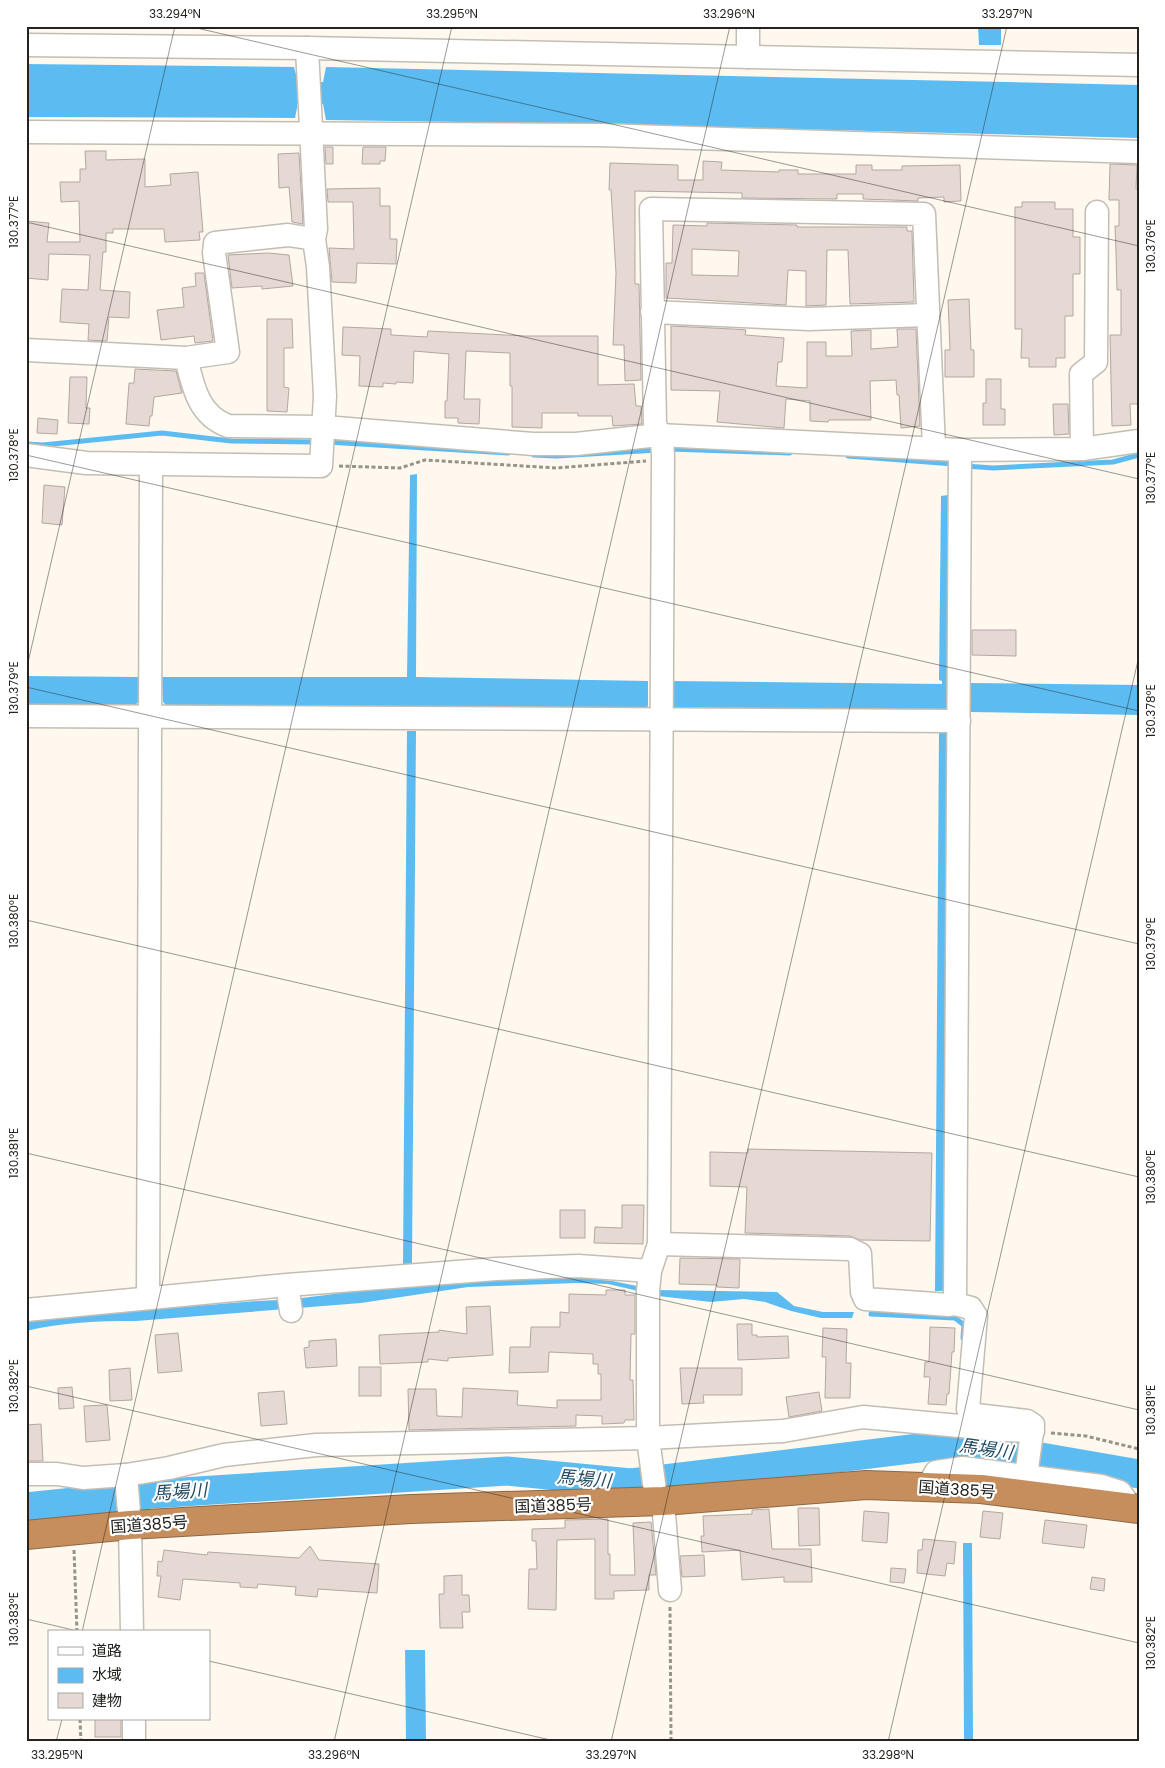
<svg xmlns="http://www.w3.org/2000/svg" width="1165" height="1768" viewBox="0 0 1165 1768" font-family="Poppins,'Noto Sans JP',sans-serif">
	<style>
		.water { fill: #5cbcf2 }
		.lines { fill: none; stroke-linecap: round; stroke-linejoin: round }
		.stream { stroke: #5cbcf2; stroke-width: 5 }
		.river { stroke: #5cbcf2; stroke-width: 29 }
		.building { fill: #e6d9d4; stroke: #b3a7a3; fill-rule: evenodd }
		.minor-casing { stroke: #c3beb4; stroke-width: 25 }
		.highway-casing { stroke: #8d6846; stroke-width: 30 }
		.path { stroke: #97928b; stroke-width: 3; stroke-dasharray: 4 2.5; stroke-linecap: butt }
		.minor { stroke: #fff; stroke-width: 22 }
		.highway { stroke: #c68e5c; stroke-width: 28 }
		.ticks { fill: none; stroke: #24221e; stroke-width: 1; stroke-opacity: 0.45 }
		.labels { text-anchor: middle; stroke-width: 4.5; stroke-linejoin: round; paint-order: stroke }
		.street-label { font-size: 16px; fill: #24221e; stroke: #fff }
		.water-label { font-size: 18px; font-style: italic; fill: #224b61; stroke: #fff }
		.neatline { fill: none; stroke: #24221e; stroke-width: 2 }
		.ticks-label { font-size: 12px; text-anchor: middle; fill: #24221e }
	</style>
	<rect width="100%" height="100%" fill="#fef8ee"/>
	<!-- water -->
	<g class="water">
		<polygon points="978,26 1001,26 1001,45 979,45"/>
		<polygon points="26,64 294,67 298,82 323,82 326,67 1139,85 1139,138 602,124 326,120 323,104 298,103 295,118 26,117"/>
		<polygon points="417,474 416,677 648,681 648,706 645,709 166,705 163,702 162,677 407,677 410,475"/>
		<polygon points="948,495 949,681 948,710 675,709 672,706 672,681 942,684 942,681 939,680 941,496"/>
		<polygon points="26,676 138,677 138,702 135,706 26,705"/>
		<polygon points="970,683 1139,685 1139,715 970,712"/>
		<polygon points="407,731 416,731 412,1265 403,1265"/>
		<polygon points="939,732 947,732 943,1291 935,1291"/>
		<path d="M 572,1277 L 612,1281 L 642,1287 L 642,1294 L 634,1290 L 608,1284 L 577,1283 L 468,1287 L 361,1303 L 136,1321 C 99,1321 62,1322 26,1331 L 26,1320 L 257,1301 C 317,1300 376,1285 435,1281 C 480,1277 526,1278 572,1277 Z"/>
		<polygon points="658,1290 777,1292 794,1306 823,1312 854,1312 852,1318 821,1318 791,1311 765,1302 744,1299 711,1302 658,1296"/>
		<polygon points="963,1543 972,1543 973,1742 964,1742"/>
		<polygon points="405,1650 425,1650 426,1742 406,1742"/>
	</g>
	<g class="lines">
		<!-- stream -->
		<g class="stream">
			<polyline points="327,442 508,453"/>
			<polyline points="26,444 43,445 162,433 231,441 316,442"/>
			<polyline points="669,449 790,453"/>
			<polyline points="534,455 556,456 658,450"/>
			<polyline points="848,456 954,464"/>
			<polyline points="965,466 993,468 1113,462 1139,455"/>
			<polyline points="871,1314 955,1318 964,1325 963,1338"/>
		</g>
		<!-- river -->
		<polyline class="river" points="26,1507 151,1494 507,1471 631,1483 960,1443 1139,1474"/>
	</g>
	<!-- building -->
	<g class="building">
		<polygon points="325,147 333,147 333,164 326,164"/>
		<polygon points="363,147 386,147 385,161 380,161 380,164 362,164"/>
		<polygon points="85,151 106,151 106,160 145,159 145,187 171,185 170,174 198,172 203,232 199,232 200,240 165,242 164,229 113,229 113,233 106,233 106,252 103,252 100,290 130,292 129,318 109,317 107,341 88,340 89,324 60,322 62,289 88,290 90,255 49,254 48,280 26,278 27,221 49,223 47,242 80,242 79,201 61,202 60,182 80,182 80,169 86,169"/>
		<polygon points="299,153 303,224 292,222 289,187 279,188 278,154"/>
		<polygon points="703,161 722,162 721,170 779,172 779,170 798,170 798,174 856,174 856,165 872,165 872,170 902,170 902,166 960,165 961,201 944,202 944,197 918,198 918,201 863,199 863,194 837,194 837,199 742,198 742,193 635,191 635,284 639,284 641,380 625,381 624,345 613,345 616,273 611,190 609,190 610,163 678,165 678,180 703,180"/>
		<polygon points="1110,164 1137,165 1136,189 1139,189 1139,404 1130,404 1131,425 1112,426 1110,335 1121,335 1121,290 1117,290 1116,252 1115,226 1119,226 1119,200 1109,200"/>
		<polygon points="380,188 380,206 390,206 390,239 397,239 396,264 357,263 356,283 332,282 329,248 354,249 353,202 328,202 327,189"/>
		<polygon points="1022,202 1055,202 1055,209 1073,209 1073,237 1080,237 1080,274 1073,274 1073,316 1065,316 1065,358 1056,358 1056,367 1029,367 1029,358 1021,358 1022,329 1015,329 1015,207 1022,207"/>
		<path d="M 707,223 L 797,225 L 797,227 L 907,227 L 907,231 L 912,231 L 914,302 L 850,304 L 848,250 L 827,250 L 826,305 L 806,306 L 806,271 L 788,270 L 786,305 L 666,298 L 666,263 L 672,263 L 673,225 L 707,226 ZM 692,249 L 739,251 L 738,276 L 692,275 Z"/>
		<polygon points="268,253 289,255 293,286 262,289 262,286 232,288 228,255"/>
		<polygon points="195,273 204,273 213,341 195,343 194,336 161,340 157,310 184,307 182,288 196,286"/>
		<polygon points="969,299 971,350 974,350 974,377 945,377 945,350 950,350 948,300"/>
		<polygon points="267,319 292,319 293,348 284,348 284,387 289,388 287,412 267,411"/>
		<polygon points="671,326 733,329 746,330 745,335 784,338 782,362 778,362 776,386 807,388 807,342 826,342 826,356 852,356 851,331 871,330 871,349 898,347 897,329 916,329 920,426 901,428 899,395 897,395 896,380 870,381 871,420 829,420 828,422 810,421 810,401 786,399 784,428 717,422 720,391 671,390"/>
		<polygon points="343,327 391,329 391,335 427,337 428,331 525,336 598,336 598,385 634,384 636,406 641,406 642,424 613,426 612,416 578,416 578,413 542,413 542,428 512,427 512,386 510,386 510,353 466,351 464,399 480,399 479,424 458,423 458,418 445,418 445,401 447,401 449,354 414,351 413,383 396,382 396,384 383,383 383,387 359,386 360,356 342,355"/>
		<polygon points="135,369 176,371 182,393 154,397 152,416 150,416 149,426 126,424 129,383 134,383"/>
		<polygon points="70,377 87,377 86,408 90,408 89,424 68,423"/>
		<polygon points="986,379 1001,379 1001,409 1005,409 1005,425 983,425 983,403 986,403"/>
		<polygon points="1053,404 1068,404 1069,434 1054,435"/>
		<polygon points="38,418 58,420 57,434 37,433"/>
		<polygon points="44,485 65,487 62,525 42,523"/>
		<polygon points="972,630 1016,630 1016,656 972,655"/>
		<polygon points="748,1149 932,1153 930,1241 860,1240 850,1236 745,1233 747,1187 710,1186 710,1152 748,1153"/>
		<polygon points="622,1205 644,1205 643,1244 594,1243 595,1227 622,1228"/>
		<rect x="560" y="1210" width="25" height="28"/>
		<polygon points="680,1258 740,1259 739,1288 717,1287 717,1285 679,1284"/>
		<polygon points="606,1290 625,1290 625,1295 635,1295 635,1334 631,1334 630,1380 633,1380 634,1420 625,1420 624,1423 602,1424 602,1416 576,1415 576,1426 409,1430 408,1389 436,1389 437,1416 462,1417 463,1388 518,1391 517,1405 557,1408 557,1400 601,1400 601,1374 598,1374 598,1364 593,1364 593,1354 549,1352 548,1372 509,1373 510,1347 530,1347 531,1327 560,1327 560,1312 569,1313 569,1294 606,1295"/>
		<polygon points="490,1306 493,1355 448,1358 448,1361 428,1359 428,1362 380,1364 379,1335 439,1332 439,1330 467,1334 466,1307"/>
		<polygon points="737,1324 752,1324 752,1335 757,1335 757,1337 788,1336 789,1358 738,1360"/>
		<polygon points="930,1327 955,1328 954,1352 952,1352 949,1394 947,1394 946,1405 928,1404 930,1377 924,1377 925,1362 929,1362"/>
		<polygon points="823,1328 847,1329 846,1363 851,1363 850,1398 825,1398 826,1357 822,1357"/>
		<polygon points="178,1333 182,1371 158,1373 155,1335"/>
		<polygon points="336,1339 337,1366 306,1368 304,1348 309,1347 309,1341"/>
		<rect x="359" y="1367" width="22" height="29"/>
		<polygon points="130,1368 132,1400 110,1401 109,1370"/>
		<polygon points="680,1368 742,1368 742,1395 703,1395 704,1403 682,1404"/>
		<polygon points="72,1387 74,1408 59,1409 58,1388"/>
		<polygon points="284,1391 287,1424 261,1426 258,1393"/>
		<polygon points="819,1392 822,1411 789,1417 786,1397"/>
		<polygon points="107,1405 110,1440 86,1442 84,1406"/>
		<polygon points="41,1424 43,1461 26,1461 26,1425"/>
		<polygon points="798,1508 819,1508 820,1545 799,1546"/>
		<polygon points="769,1509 772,1549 811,1549 812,1582 784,1582 784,1577 742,1580 740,1550 702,1552 701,1536 704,1536 703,1516 752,1514 752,1510"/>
		<polygon points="864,1511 889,1513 887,1543 862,1541"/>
		<polygon points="983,1511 1003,1513 1000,1539 980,1537"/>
		<polygon points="608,1519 608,1554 610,1554 610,1575 635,1575 633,1523 651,1522 656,1575 649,1575 649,1590 614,1591 614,1599 595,1599 595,1539 557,1540 556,1610 528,1609 529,1569 537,1569 536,1541 532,1541 532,1529 565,1528 565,1520"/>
		<polygon points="1045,1520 1087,1525 1084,1548 1042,1543"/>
		<polygon points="923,1539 956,1542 954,1564 947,1563 945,1576 917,1573 918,1550 922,1550"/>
		<polygon points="310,1546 319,1560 379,1564 377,1593 318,1589 317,1597 295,1595 296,1587 258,1584 257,1588 240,1587 240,1583 183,1579 180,1600 158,1597 161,1576 157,1576 158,1561 162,1562 164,1550 207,1555 208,1552 299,1558"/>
		<polygon points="704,1555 705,1576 682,1577 680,1556"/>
		<polygon points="891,1568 906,1569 904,1583 890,1582"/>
		<polygon points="462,1575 462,1595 469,1595 470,1612 462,1612 463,1628 440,1628 439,1594 444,1594 444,1576"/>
		<polygon points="1092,1577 1105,1579 1104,1591 1090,1589"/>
		<rect x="95" y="1719" width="26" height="18"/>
	</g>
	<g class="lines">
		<!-- minor casing -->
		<g class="minor-casing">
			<g id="minor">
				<polyline points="26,45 307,48 1139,65"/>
				<polyline points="748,57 748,26"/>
				<polyline points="26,132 600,135 1139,152"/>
				<polyline points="652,312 809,319 928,315"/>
				<polyline points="26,350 186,358 228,352 214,253 215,243 288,235 314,239"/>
				<path d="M 186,358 C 193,386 198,415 228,426 L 324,427 L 533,444 L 576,444 L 659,435 L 960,450 L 1082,449 L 1139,441"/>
				<polyline points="1082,449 1081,374 1096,362 1097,212"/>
				<polyline points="26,455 86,463 321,466 325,396 318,267 314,239 316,229 307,48"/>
				<polyline points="26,716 959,721"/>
				<polyline points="659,1244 850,1249 860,1254 862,1292 865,1299 949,1305 955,1304 960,450"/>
				<polyline points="148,1298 151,464"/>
				<polyline points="289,1298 291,1311"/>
				<polyline points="955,1304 971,1308 976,1316 968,1409 976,1415 1027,1421 1033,1425 1026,1476"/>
				<polyline points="26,1310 287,1285 496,1269 578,1266 650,1271"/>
				<polyline points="26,1474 57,1474 83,1478 126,1475 169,1468 224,1455 316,1445 648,1438 783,1431 863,1417 1002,1430 1033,1431"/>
				<polyline points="126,1475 130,1525 132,1632"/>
				<polyline points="928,1486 936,1472 963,1468 1101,1486 1120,1492 1131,1508"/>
				<polyline points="670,1590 663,1501 655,1491 648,1438 648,1291 650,1271 659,1244 663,456 662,442 655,424 651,209 924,214 934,448"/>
				<polyline points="134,1719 134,1742"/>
			</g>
		</g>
		<!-- highway casing -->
		<g class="highway-casing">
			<polyline id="highway" points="26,1535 130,1525 411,1509 663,1501 866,1485 981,1489 1139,1509"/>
		</g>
		<!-- path -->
		<g class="path">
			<polyline points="339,466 400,468 425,460 556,468 646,461"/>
			<polyline points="1051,1433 1086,1436 1139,1449"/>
			<polyline points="74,1550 77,1632"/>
			<polyline points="670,1607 671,1742"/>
			<polyline points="80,1719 81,1742"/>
		</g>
		<!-- minor -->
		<use href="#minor" class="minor"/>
		<!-- highway -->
		<use href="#highway" class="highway"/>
	</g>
	<!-- ticks -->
	<path class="ticks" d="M 188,26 L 1139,246M 26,222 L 1139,479M 26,455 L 1139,711M 26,671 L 175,26M 26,687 L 1139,944M 26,920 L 1139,1177M 26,1153 L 1139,1410M 26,1386 L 1139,1643M 26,1619 L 82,1632M 82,1632 L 452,26M 209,1661 L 559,1742M 56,1742 L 62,1719M 334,1742 L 730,26M 611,1742 L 1007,26M 888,1742 L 1139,656"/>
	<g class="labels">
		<!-- street labels -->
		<g class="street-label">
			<text transform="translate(957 1489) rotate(4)" y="6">国道385号</text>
			<text transform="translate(553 1505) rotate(-2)" y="6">国道385号</text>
			<text transform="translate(149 1524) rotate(-4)" y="6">国道385号</text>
		</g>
		<!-- water labels -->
		<g class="water-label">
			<text transform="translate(986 1449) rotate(8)" y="6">馬場川</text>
			<text transform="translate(584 1479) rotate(5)" y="6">馬場川</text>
			<text transform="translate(180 1492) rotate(-4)" y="6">馬場川</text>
		</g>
	</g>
	<!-- border -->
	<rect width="1165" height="1768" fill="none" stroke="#ffffff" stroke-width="55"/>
	<!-- legend -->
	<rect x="48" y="1630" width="162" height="90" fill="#ffffff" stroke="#a7a7a5"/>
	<rect x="58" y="1647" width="25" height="8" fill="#ffffff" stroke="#a7a7a5"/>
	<text x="92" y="1656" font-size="15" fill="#24221e">道路</text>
	<rect x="58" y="1668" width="25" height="15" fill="#5cbcf2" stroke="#a7a7a5"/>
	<text x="92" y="1680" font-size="15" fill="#24221e">水域</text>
	<rect x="58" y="1693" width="25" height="15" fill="#e6d9d4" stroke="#a7a7a5"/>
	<text x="92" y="1706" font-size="15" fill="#24221e">建物</text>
	<rect x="28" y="28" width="1110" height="1712" class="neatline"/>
	<g class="ticks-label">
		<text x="175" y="18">33.294°N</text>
		<text x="452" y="18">33.295°N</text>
		<text x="729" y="18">33.296°N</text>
		<text x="1007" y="18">33.297°N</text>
		<text transform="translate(14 222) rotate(-90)" y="4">130.377°E</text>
		<text transform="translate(1151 246) rotate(-90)" y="4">130.376°E</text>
		<text transform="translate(14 455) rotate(-90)" y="4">130.378°E</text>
		<text transform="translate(1151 478) rotate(-90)" y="4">130.377°E</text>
		<text transform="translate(14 688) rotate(-90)" y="4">130.379°E</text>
		<text transform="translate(1151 711) rotate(-90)" y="4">130.378°E</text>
		<text transform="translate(14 921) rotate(-90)" y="4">130.380°E</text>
		<text transform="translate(1151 944) rotate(-90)" y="4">130.379°E</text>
		<text transform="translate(14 1153) rotate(-90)" y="4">130.381°E</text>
		<text transform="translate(1151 1177) rotate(-90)" y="4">130.380°E</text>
		<text transform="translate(14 1386) rotate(-90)" y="4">130.382°E</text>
		<text transform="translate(1151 1410) rotate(-90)" y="4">130.381°E</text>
		<text transform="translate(14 1619) rotate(-90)" y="4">130.383°E</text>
		<text transform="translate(1151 1643) rotate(-90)" y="4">130.382°E</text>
		<text x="57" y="1759">33.295°N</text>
		<text x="334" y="1759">33.296°N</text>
		<text x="611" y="1759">33.297°N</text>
		<text x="888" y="1759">33.298°N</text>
	</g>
</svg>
